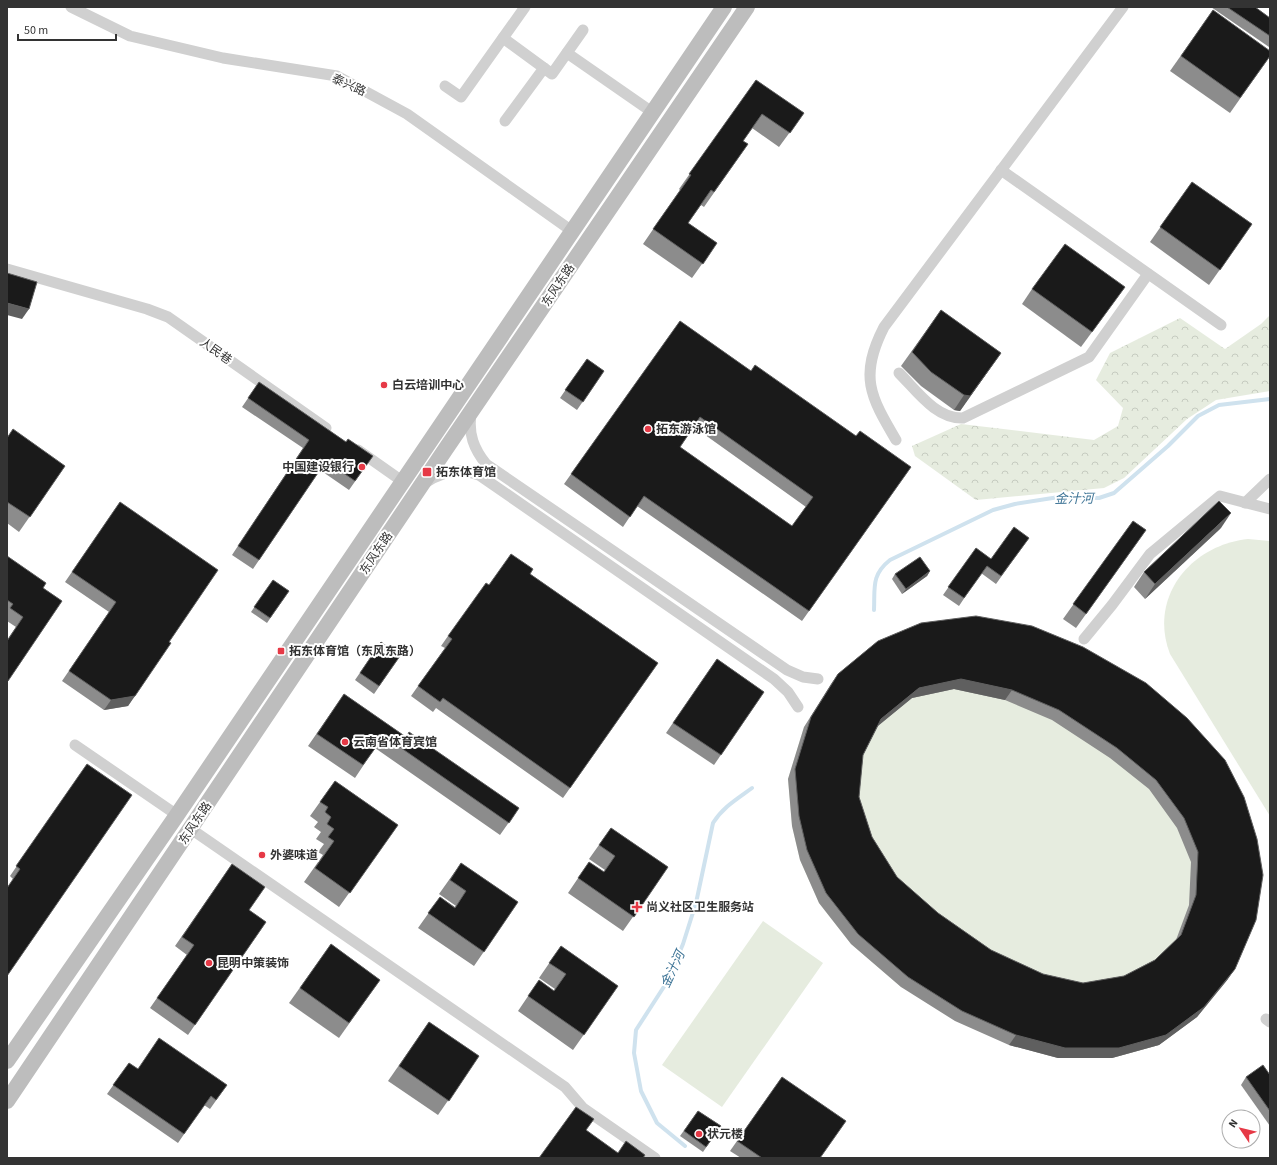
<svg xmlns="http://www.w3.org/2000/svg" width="1277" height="1165" viewBox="0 0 1277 1165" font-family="'Source Sans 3','Noto Sans SC',sans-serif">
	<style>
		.grass { fill: #e6ecdf }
		.forest { fill: url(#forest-crowns) }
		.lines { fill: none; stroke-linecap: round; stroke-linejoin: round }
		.stream { stroke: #cfe2ee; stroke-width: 4 }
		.minor { stroke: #d0d0d0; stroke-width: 11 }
		.secondary { stroke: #bdbdbd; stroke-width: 16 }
		.wall { fill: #8c8c8c; fill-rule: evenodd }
		.shaded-wall { fill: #5f5f5f }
		.building { fill: #1a1a1a; stroke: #5f5f5f; fill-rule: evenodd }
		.poi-dot { fill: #e63946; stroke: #fff; stroke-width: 1.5 }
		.labels { text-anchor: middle; stroke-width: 4; stroke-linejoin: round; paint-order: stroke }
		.street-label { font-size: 12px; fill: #333; stroke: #fff }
		.poi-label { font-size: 12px; font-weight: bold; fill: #333; stroke: #fff; text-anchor: start }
		.water-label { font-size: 13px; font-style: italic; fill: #3f7597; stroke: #fff }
	</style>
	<defs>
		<pattern id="forest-crowns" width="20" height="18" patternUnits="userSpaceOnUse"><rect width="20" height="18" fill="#e6ecdf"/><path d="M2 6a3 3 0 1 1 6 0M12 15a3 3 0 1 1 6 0" fill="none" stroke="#c6cbc0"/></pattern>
	</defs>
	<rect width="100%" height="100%" fill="#fff"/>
	<!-- grass -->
	<g class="grass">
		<path d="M 1248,539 L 1270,541 L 1270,816 L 1170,654 C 1148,597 1191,545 1248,539 Z"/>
		<polygon points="871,651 1218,770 1159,1045 1112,1058 1058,1058 901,987 851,944 819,903 800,860 792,826 788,779 804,727"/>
		<polygon points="763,921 823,963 722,1107 662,1065"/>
	</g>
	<!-- forest -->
	<polygon class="forest" points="1270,315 1270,391 1216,400 1187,419 1124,478 1104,488 976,500 915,456 912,446 961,424 1094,440 1118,426 1123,408 1096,380 1110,353 1180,318 1225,349 1261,324"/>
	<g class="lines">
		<!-- stream -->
		<g class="stream">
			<path d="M 874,610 C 875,588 871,575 890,560 L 993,510 L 1015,504 L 1059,497 L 1099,498 L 1114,493 L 1168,446 L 1198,416 L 1219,405 L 1270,399"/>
			<path d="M 685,1146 L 657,1123 L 641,1091 L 634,1053 L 636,1030 L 667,982 L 683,944 L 696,903 L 713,823 C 723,807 737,799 752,788"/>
		</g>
		<!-- minor -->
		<g class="minor">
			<polyline points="71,7 130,36 223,58 337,76 407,114 572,231"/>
			<polyline points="503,38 544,68"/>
			<polyline points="567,53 652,112"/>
			<polyline points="445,86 461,97 525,7"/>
			<polyline points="505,121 544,68 552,74 583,30"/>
			<polyline points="1001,170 1221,325"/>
			<polyline points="7,269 147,309 168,317 326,428"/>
			<path d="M 899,373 C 917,391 936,419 963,418 L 1089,357 L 1148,274"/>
			<path d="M 471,414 C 468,434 474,449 486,464 L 787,670 L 803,677 L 818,679"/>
			<path d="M 896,440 C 870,396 859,376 884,327 L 1123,7"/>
			<polyline points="358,450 402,481"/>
			<path d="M 425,483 C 442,471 461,468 479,475 L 774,679 L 788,692 L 798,707"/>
			<polyline points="1245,503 1270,479"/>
			<polyline points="1084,639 1112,605 1150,554 1220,496 1270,509"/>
			<polyline points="75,745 177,815"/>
			<polyline points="191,829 565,1087 583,1108 655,1158"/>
			<polyline points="1266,1019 1270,1022"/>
		</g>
		<!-- secondary -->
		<g class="secondary">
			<polyline points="7,1061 177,815 724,7"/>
			<polyline points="7,1101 445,450 747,7"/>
		</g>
	</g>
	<!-- wall -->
	<g class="wall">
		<polygon points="1211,7 1255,7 1270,18 1270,46 1269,47"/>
		<polygon points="1213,10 1270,56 1230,113 1170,71"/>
		<polygon points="756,80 804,113 779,147 752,128 743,141 748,144 704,207 701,205 688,223 717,243 692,278 643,244 680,190 679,189"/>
		<polygon points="1192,182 1252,224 1209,285 1150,242"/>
		<polygon points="1125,287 1081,347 1022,304 1032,289"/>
		<polygon points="941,310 1001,353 960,411 954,410 921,386 901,366"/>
		<path d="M 680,321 L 751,371 L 856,436 L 911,467 L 802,621 L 637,506 L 623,527 L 564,484 ZM 694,427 L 806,507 L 792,526 L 680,447 Z"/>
		<polygon points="587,359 604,371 577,410 560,398"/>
		<polygon points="259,382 346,442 373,456 349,490 320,470 253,569 232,555 303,448 242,407"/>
		<polygon points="7,438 65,466 19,532 7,523"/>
		<polygon points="120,502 169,642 128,706 104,710 62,681 109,612 65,582"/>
		<polygon points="1133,521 1146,530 1076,628 1063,619"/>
		<polygon points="1221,528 1145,599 1134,587 1144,572"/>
		<polygon points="1029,538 996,584 981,573 959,606 943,595 976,548 991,559"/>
		<polygon points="7,556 43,588 62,601 7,682 7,640 16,627 7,621"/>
		<polygon points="930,571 927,576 902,594 892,579 895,574"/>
		<polygon points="530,574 658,663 563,798 436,708 433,712 411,696 445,648 441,646 448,636 489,585"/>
		<polygon points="273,580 289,591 267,623 251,612"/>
		<path d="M 878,641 L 1187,718 L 1228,979 L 1197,1017 L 1159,1045 L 1112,1058 L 1058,1058 L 1009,1045 L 955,1021 L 901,987 L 851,944 L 819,903 L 800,860 L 792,826 L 788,779 L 804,727 L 831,684 L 838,674 ZM 954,689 L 1005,700 L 1052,720 L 1110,758 L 1149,789 L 1177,828 L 1191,862 L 1189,905 L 1176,940 L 1155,960 L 1124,976 L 1083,983 L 1043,974 L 991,950 L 938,913 L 897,877 L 872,837 L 859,797 L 863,755 L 878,726 L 912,698 Z"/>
		<polygon points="381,642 400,656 374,694 355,680"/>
		<polygon points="717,659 764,692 714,765 666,733"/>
		<polygon points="344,694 406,737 519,808 500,835 375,748 355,778 308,746"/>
		<polygon points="87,764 7,976 13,879 10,876"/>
		<polygon points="335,781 398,825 339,907 304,882 323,855 318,852 324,844 316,839 321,832 314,827 318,822 310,816"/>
		<polygon points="611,828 668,867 623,931 568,893 589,862 604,872 605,870 589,859"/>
		<polygon points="461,863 518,902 474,966 418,928 440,897 455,907 456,906 439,894"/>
		<polygon points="232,864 249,910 266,922 188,1035 150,1008 187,955 175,946"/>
		<polygon points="331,944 380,980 339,1038 289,1003"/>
		<polygon points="561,946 618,986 573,1050 518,1011 539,980 554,991 555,989 539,978"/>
		<polygon points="429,1022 479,1056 438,1115 388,1081"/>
		<polygon points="129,1063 138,1069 227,1085 210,1109 204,1105 178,1143 107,1094"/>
		<polygon points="1270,1075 1270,1126 1241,1085 1246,1077"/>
		<polygon points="782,1077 820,1158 741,1158 730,1151"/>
		<polygon points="698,1111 721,1126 703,1152 680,1136"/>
	</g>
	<!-- shaded-wall -->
	<g class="shaded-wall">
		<polygon points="7,303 29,309 22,319 7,315"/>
		<polygon points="1001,353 960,411 954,410 964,395"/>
		<polygon points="1231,513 1221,528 1145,599 1155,584"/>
		<polygon points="930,571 927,576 902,594 906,589"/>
		<polygon points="961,679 1012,690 1005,700 954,689 912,698 874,729 881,719 919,688"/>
		<polygon points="135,696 128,706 104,710 111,700"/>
		<polygon points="1235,969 1228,979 1197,1017 1159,1045 1112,1058 1058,1058 1009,1045 1016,1035"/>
	</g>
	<!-- building -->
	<g class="building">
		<polygon points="1227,7 1255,7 1270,18 1270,36"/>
		<polygon points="1213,10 1270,51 1270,56 1240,98 1181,56"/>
		<polygon points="756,80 804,113 790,133 762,114 743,141 748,144 714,192 711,190 688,223 717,243 703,264 653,229 691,175 689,174"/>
		<polygon points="1192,182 1252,224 1220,270 1160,227"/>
		<polygon points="1065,244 1125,287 1092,332 1032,289"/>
		<polygon points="7,273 37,282 29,309 7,303"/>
		<polygon points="941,310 1001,353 970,396 964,395 931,372 912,352"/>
		<path d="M 680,321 L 751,371 L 755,365 L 856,436 L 860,431 L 911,467 L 809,611 L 644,496 L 630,517 L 571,474 ZM 700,417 L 813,497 L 792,526 L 680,447 Z"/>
		<polygon points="587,359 604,371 583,402 565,390"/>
		<polygon points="259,382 346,442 348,439 373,456 355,481 326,461 259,560 238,546 309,440 248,398"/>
		<polygon points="13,429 65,466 30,517 7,502 7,438"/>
		<polygon points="1219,501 1231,513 1155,584 1144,572"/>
		<polygon points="120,502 218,570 169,642 171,643 135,696 111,700 69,671 116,602 72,572"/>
		<polygon points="1133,521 1146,530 1086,614 1073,604"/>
		<polygon points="1014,527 1029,538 1001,576 987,566 964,598 948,587 976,548 991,559"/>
		<polygon points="511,554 533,569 530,574 658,663 570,788 443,698 440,702 418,686 452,639 448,636 486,583 489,585"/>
		<polygon points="7,556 46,583 43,588 62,601 8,681 7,680 7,641 23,617 10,608 13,604 7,600"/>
		<polygon points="920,557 930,571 906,589 895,574"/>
		<polygon points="273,580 289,591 270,618 254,607"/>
		<path d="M 976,616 L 1032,626 L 1083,647 L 1146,683 L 1187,718 L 1225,760 L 1244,797 L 1257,839 L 1263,875 L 1256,920 L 1235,969 L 1204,1007 L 1166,1035 L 1119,1048 L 1065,1048 L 1016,1035 L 962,1011 L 908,977 L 858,934 L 826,893 L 807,850 L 799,816 L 795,769 L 811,717 L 838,674 L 878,641 L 921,623 ZM 961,679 L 1012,690 L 1059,710 L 1117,748 L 1156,780 L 1184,818 L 1198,852 L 1196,895 L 1181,935 L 1155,960 L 1124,976 L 1083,983 L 1043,974 L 991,950 L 938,913 L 897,877 L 872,837 L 859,797 L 863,755 L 881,719 L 919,688 Z"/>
		<polygon points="381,642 400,656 379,686 360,673"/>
		<polygon points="717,659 764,692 721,755 673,723"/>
		<polygon points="344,694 406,737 409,732 519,808 509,823 384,736 363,765 317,734"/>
		<polygon points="87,764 132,795 7,976 7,888 20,869 16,866"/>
		<polygon points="335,781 398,825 350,893 315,868 334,841 328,837 334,829 327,824 331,817 325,812 328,807 320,802"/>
		<polygon points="611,828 668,867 634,917 578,878 589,862 604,872 615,856 599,845"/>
		<polygon points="461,863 518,902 484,952 428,913 440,897 455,908 466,891 450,880"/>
		<polygon points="232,864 265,887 249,910 266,922 195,1025 157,998 194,945 182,937"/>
		<polygon points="331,944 380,980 349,1023 300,988"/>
		<polygon points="561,946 618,986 584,1035 528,996 539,980 554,991 566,974 549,963"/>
		<polygon points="429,1022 479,1056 449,1101 399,1066"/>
		<polygon points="159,1038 227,1085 216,1100 211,1096 184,1134 113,1085 129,1063 138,1069"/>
		<polygon points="1263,1065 1270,1075 1270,1111 1246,1077"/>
		<polygon points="782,1077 846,1121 820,1158 762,1158 737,1141"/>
		<polygon points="576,1107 594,1119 586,1130 618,1153 626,1141 645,1155 643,1158 539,1158"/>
		<polygon points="698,1111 721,1126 706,1147 684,1131"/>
	</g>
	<!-- markers -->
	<g class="poi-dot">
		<circle cx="384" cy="385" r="4"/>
		<circle cx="648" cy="429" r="4"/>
		<circle cx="362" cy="467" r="4"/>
		<rect x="422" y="467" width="10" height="10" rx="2"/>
		<rect x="277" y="647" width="8" height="8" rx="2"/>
		<circle cx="345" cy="742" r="4"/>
		<circle cx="262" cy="855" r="4"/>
		<path d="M635 901h4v4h4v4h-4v4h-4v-4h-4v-4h4z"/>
		<circle cx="209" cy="963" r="4"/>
		<circle cx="699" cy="1134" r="4"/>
	</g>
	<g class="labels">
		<!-- street labels -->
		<g class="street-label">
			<text transform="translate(349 85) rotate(24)" y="4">泰兴路</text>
			<text transform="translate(558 285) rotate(-56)" y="4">东风东路</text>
			<text transform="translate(216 351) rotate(35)" y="4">人民巷</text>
			<text transform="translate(376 553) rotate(-56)" y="4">东风东路</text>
			<text transform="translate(195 823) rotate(-56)" y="4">东风东路</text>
		</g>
		<!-- poi labels -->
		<g class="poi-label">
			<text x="392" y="389">白云培训中心</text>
			<text x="656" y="433">拓东游泳馆</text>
			<text x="354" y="471" text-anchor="end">中国建设银行</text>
			<text x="436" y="476">拓东体育馆</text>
			<text x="289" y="655">拓东体育馆（东风东路）</text>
			<text x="353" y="746">云南省体育宾馆</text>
			<text x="270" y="859">外婆味道</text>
			<text x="646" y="911">尚义社区卫生服务站</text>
			<text x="217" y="967">昆明中策装饰</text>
			<text x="707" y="1138">状元楼</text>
		</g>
		<!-- water labels -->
		<g class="water-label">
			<text transform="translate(1074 498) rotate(-1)" y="5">金汁河</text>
			<text transform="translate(672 969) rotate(-65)" y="5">金汁河</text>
		</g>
	</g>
	<!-- border -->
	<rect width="1277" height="1165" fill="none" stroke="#333333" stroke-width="16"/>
	<!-- north arrow -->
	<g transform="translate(1241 1129) rotate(305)"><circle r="19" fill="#ffffff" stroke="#adadad"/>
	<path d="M0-3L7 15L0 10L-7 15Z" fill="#e63946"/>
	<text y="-6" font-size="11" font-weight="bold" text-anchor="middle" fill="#333333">N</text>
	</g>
	<!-- scale -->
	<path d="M18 34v6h98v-6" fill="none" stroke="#333333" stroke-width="2"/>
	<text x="24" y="34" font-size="12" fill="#333333" stroke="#ffffff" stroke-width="3" paint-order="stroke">50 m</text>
</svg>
